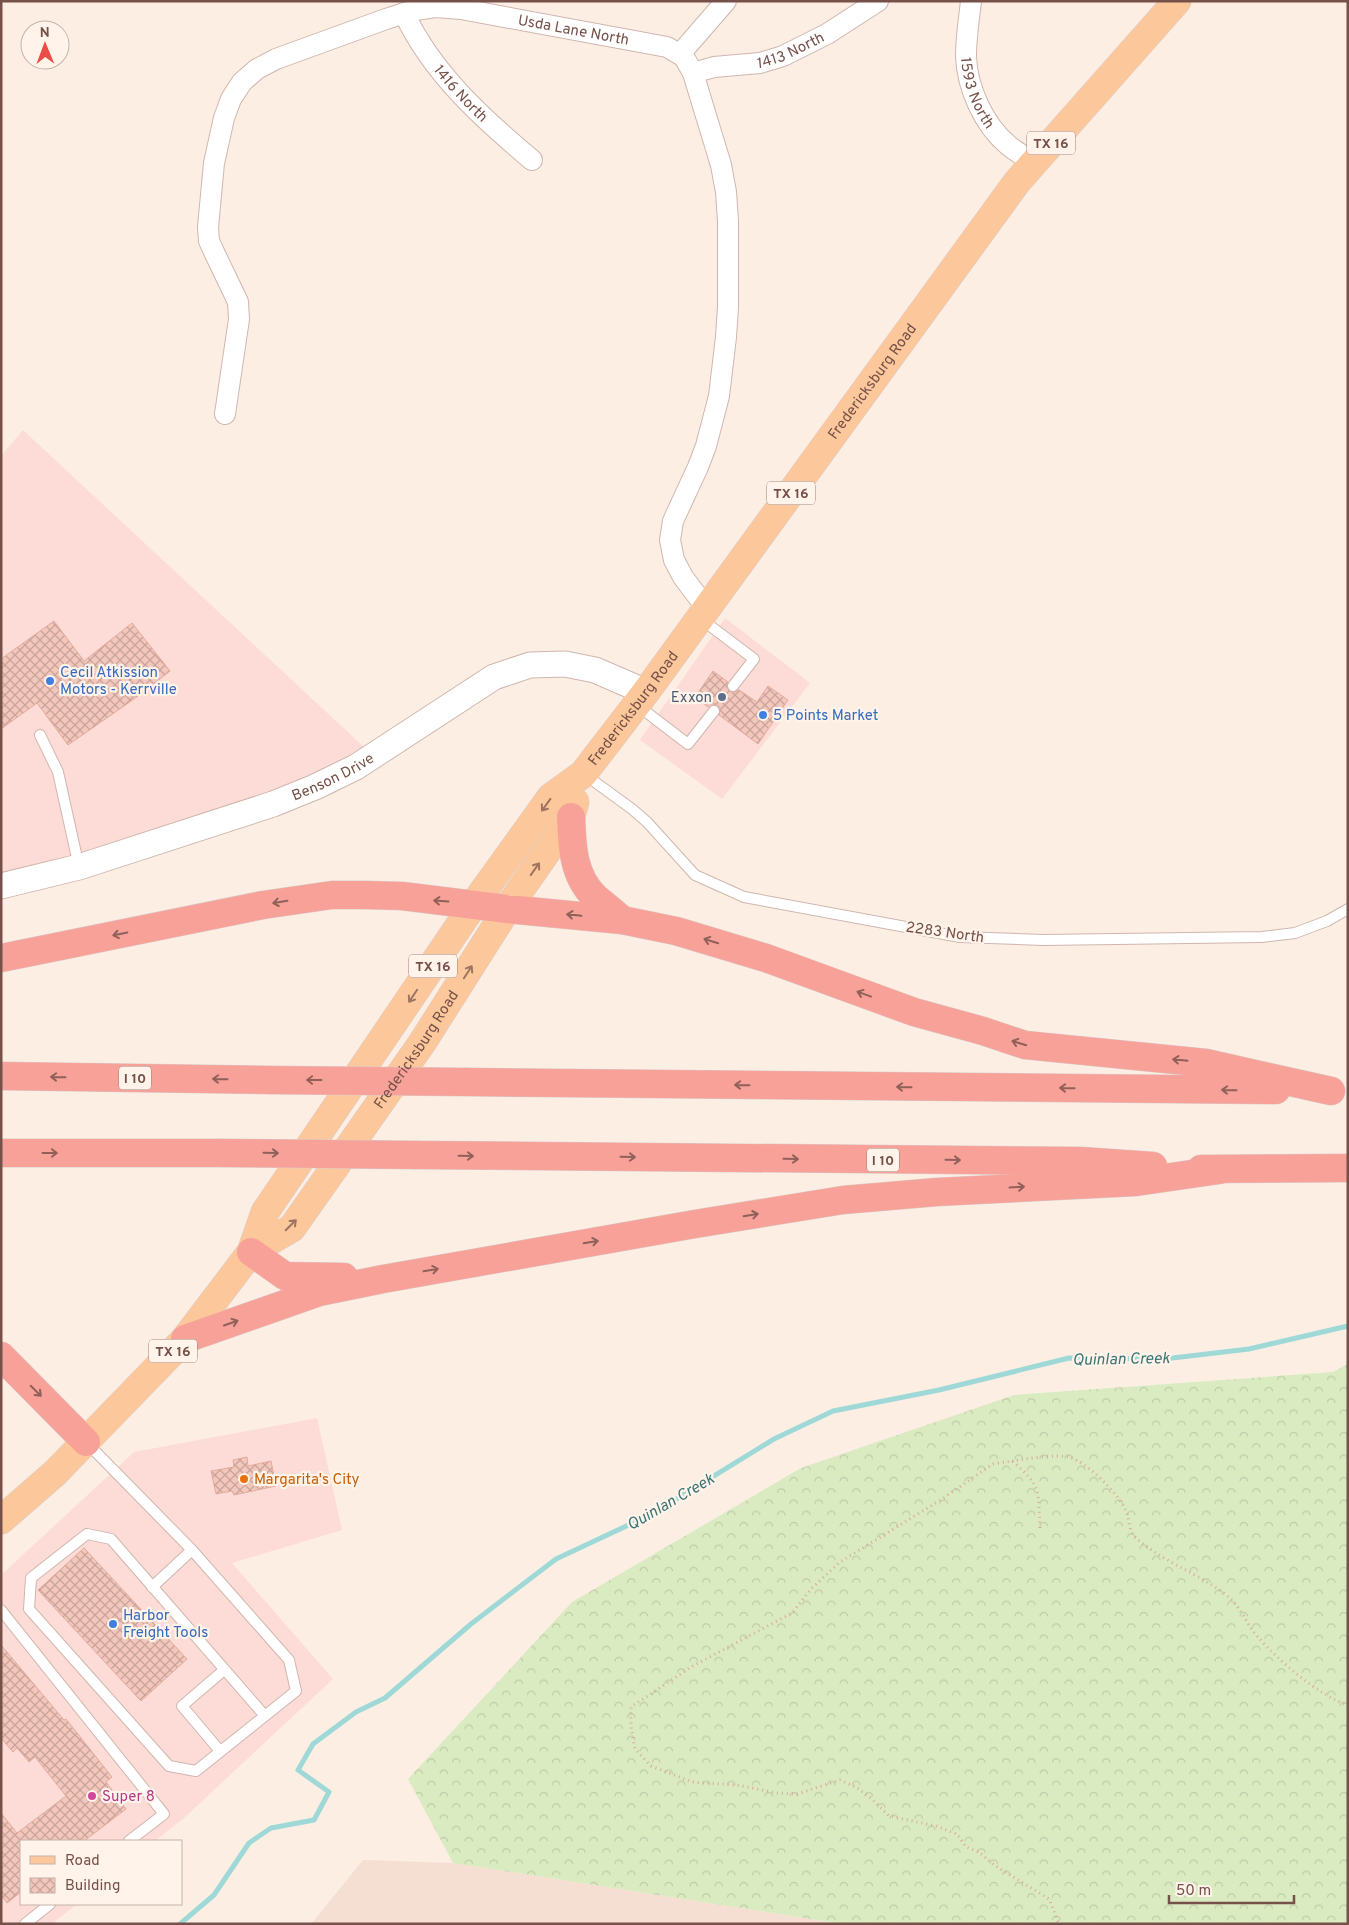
<svg xmlns="http://www.w3.org/2000/svg" width="1349" height="1925" viewBox="0 0 1349 1925" font-family="Overpass,sans-serif">
	<style>
		.residential { fill: #f4dfd2 }
		.commercial { fill: #fddcd7 }
		.forest { fill: url(#forest-crowns) }
		.lines { fill: none; stroke-linecap: round; stroke-linejoin: round }
		.stream { stroke: #9ed9d7; stroke-width: 5 }
		.building { fill: url(#building-cross-hatch); stroke: #e6aa9b }
		.service-casing { stroke: #d0b6ad; stroke-width: 12 }
		.minor-casing { stroke: #d0b6ad; stroke-width: 22 }
		.tertiary-casing { stroke: #d0b6ad; stroke-width: 27 }
		.primary-casing { stroke: #d9cecc; stroke-width: 29 }
		.motorway-casing { stroke: #d9cecc; stroke-width: 29 }
		.path { stroke: #d8aa9e; stroke-width: 3; stroke-dasharray: 1 4; stroke-linecap: butt }
		.service { stroke: #fff; stroke-width: 10 }
		.minor { stroke: #fff; stroke-width: 20 }
		.tertiary { stroke: #fff; stroke-width: 25 }
		.primary { stroke: #fcc79b; stroke-width: 28 }
		.motorway { stroke: #f8a199; stroke-width: 28 }
		.motorway-bridge-casing { stroke: #d9cecc; stroke-width: 29; stroke-linecap: butt }
		.motorway-bridge { stroke: #f8a199; stroke-width: 28 }
		.oneway { stroke: #9e7462 }
		.oneway2 { stroke: #906159 }
		.shop-dot { fill: #3f7fe0; stroke: #fff3ea; stroke-width: 2 }
		.service-dot { fill: #5c6f8a; stroke: #fff3ea; stroke-width: 2 }
		.food-dot { fill: #e8710a; stroke: #fff3ea; stroke-width: 2 }
		.hotel-dot { fill: #d1479c; stroke: #fff3ea; stroke-width: 2 }
		.labels { text-anchor: middle; stroke-width: 4.5; stroke-linejoin: round; paint-order: stroke }
		.shield { fill: #fff3ea; stroke: #9f8279; stroke-width: 1 }
		.shield-label { font-size: 14px; font-weight: bold; fill: #765149 }
		.street-label { font-size: 15px; fill: #765149; stroke: #fff3ea }
		.shop-label { font-size: 15px; fill: #366cbe; stroke: #fff3ea; text-anchor: start }
		.service-label { font-size: 15px; fill: #4e5e75; stroke: #fff3ea; text-anchor: end }
		.food-label { font-size: 15px; fill: #c56008; stroke: #fff3ea; text-anchor: start }
		.hotel-label { font-size: 15px; fill: #b23c85; stroke: #fff3ea; text-anchor: start }
		.water-label { font-size: 16px; font-style: italic; fill: #3a7474; stroke: #fff3ea }
	</style>
	<defs>
		<pattern id="forest-crowns" width="20" height="18" patternUnits="userSpaceOnUse" patternTransform="scale(1.25)"><rect width="20" height="18" fill="#daebc2"/><path d="M2 6a3 3 0 1 1 6 0M12 15a3 3 0 1 1 6 0" fill="none" stroke="#bfcba8"/></pattern>
		<pattern id="building-cross-hatch" width="8" height="8" patternUnits="userSpaceOnUse" patternTransform="scale(1.25)"><rect width="8" height="8" fill="#f3c7bb"/><path d="M0 0l8 8M0 8l8-8" fill="none" stroke="#c9a49a"/></pattern>
	</defs>
	<rect width="100%" height="100%" fill="#fdeee4"/>
	<!-- residential -->
	<polygon class="residential" points="363,1860 453,1863 842,1924 311,1924"/>
	<!-- commercial -->
	<g class="commercial">
		<polygon points="23,430 365,748 308,780 1,881 1,456"/>
		<polygon points="725,618 810,683 722,799 640,740"/>
		<polygon points="317,1418 342,1530 232,1563 333,1679 184,1818 155,1841 21,1841 21,1904 77,1904 52,1924 1,1924 1,1575 134,1452"/>
	</g>
	<!-- forest -->
	<polygon class="forest" points="1348,1364 1348,1924 842,1924 453,1863 408,1779 572,1602 801,1468 1014,1395 1333,1372"/>
	<g class="lines">
		<!-- stream -->
		<polyline class="stream" points="180,1924 214,1895 249,1843 271,1828 314,1820 329,1792 298,1770 313,1744 356,1712 385,1698 471,1624 556,1559 652,1514 774,1439 833,1411 939,1390 1069,1358 1164,1359 1249,1349 1348,1326"/>
	</g>
	<!-- building -->
	<g class="building">
		<polygon points="54,621 84,661 132,623 170,671 134,699 68,745 37,703 1,729 1,659"/>
		<polygon points="713,671 728,682 727,688 732,693 739,690 757,702 768,686 788,700 758,744 719,715 720,709 718,705 712,704 708,707 695,697"/>
		<polygon points="247,1457 248,1466 271,1461 276,1486 234,1495 232,1491 216,1494 211,1471 234,1467 233,1460"/>
		<polygon points="84,1548 187,1659 141,1701 38,1590"/>
		<polygon points="1,1645 64,1720 66,1719 112,1777 106,1782 126,1809 84,1841 21,1841 21,1892 7,1903 1,1895 1,1813 17,1833 66,1796 35,1757 29,1762 17,1748 13,1752 1,1738"/>
	</g>
	<g class="lines">
		<!-- service casing -->
		<g class="service-casing">
			<g id="service">
				<polyline points="701,619 754,659 733,686"/>
				<polyline points="637,705 688,744 714,711"/>
				<polyline points="40,735 58,772 79,867"/>
				<polyline points="584,774 632,809 647,822 695,875 744,897 960,937 1043,940 1262,937 1295,933 1327,921 1348,909"/>
				<polyline points="87,1443 192,1550 289,1660 296,1691 196,1771 169,1766 29,1609 31,1578 87,1534 111,1539 265,1716"/>
				<polyline points="152,1587 192,1550"/>
				<polyline points="1,1610 164,1814 129,1841"/>
				<polyline points="220,1751 182,1706 224,1670"/>
				<polyline points="25,1924 50,1904"/>
			</g>
		</g>
		<!-- minor casing -->
		<g class="minor-casing">
			<g id="minor">
				<path id="s1" d="M 971,1 C 969,19 966,38 966,56 C 967,88 984,125 1008,145 C 1016,152 1026,157 1034,163"/>
				<path id="s2" d="M 404,13 C 432,73 482,118 532,160"/>
				<polyline points="680,54 726,1"/>
				<path id="s3" d="M 693,73 L 714,67 L 760,63 L 783,56 L 827,34 L 878,1"/>
				<path id="s4" d="M 225,414 L 239,319 L 238,302 L 215,254 L 209,241 L 208,227 L 214,163 L 224,118 L 231,99 L 242,82 L 257,69 L 276,59 L 386,19 L 411,11 L 436,7 L 461,9 L 667,47 L 684,57 L 693,73 L 721,165 L 726,192 L 728,221 L 728,307 L 726,337 L 719,396 L 706,446 L 698,467 L 673,521 L 670,540 L 674,560 L 683,577 L 707,609"/>
			</g>
		</g>
		<!-- tertiary casing -->
		<g class="tertiary-casing">
			<g id="tertiary">
				<path id="s5" d="M 1,886 L 79,867 L 273,804 L 315,787 L 356,767 L 494,677 L 530,665 L 565,664 L 595,670 L 646,692"/>
			</g>
		</g>
		<!-- primary casing -->
		<g class="primary-casing">
			<g id="primary">
				<path id="s6" d="M 251,1252 L 292,1228 L 422,1043 L 507,909 L 571,817 L 575,802"/>
				<path id="s7" d="M 1,1520 L 55,1473 L 185,1339 L 251,1252 L 265,1212 L 474,904 L 551,797 L 583,774 L 646,692 L 1017,182 L 1177,1"/>
			</g>
		</g>
		<!-- motorway casing -->
		<g class="motorway-casing">
			<g id="motorway">
				<path d="M 571,817 C 572,846 573,876 595,897 C 604,905 614,912 622,920"/>
				<polyline points="1,958 263,905 332,895 365,895 402,896 507,909 622,920 676,931 766,958 914,1012 983,1031 1025,1045 1206,1063 1331,1091"/>
				<polyline points="1,1076 269,1080"/>
				<polyline points="468,1082 1276,1090"/>
				<polyline points="1,1153 222,1153"/>
				<polyline points="417,1155 1081,1161 1153,1166"/>
				<polyline points="1201,1169 1348,1168"/>
				<polyline points="251,1252 285,1276 344,1277"/>
				<polyline points="185,1339 319,1292 383,1279 695,1224 843,1200 937,1192 1136,1182 1219,1170"/>
				<polyline points="1,1356 86,1442"/>
			</g>
		</g>
		<!-- path -->
		<g class="path">
			<path d="M 1012,1461 C 1025,1459 1057,1454 1069,1457 C 1087,1462 1119,1494 1126,1511 C 1130,1520 1128,1531 1136,1538 C 1163,1562 1198,1573 1226,1595 C 1241,1606 1246,1624 1258,1637 C 1278,1660 1319,1696 1348,1705"/>
			<path d="M 1040,1528 C 1038,1491 1042,1486 1012,1461 L 993,1464 L 939,1501 L 840,1562 L 812,1588 L 792,1613 L 691,1667 L 631,1707 L 631,1727 L 635,1749 L 651,1766 L 692,1782 L 737,1785 L 777,1793 L 797,1794 L 840,1780 L 856,1787 L 871,1798 L 889,1816 L 936,1826 L 957,1834 L 966,1847 L 979,1852 L 994,1865 L 1049,1899 L 1059,1924"/>
			<polyline points="1344,1924 1348,1920"/>
		</g>
		<!-- service -->
		<use href="#service" class="service"/>
		<!-- minor -->
		<use href="#minor" class="minor"/>
		<!-- tertiary -->
		<use href="#tertiary" class="tertiary"/>
		<!-- primary -->
		<use href="#primary" class="primary"/>
		<!-- motorway -->
		<use href="#motorway" class="motorway"/>
		<!-- motorway-bridge casing -->
		<g class="motorway-bridge-casing">
			<g id="motorway-bridge">
				<polyline points="269,1080 468,1082"/>
				<polyline points="222,1153 417,1155"/>
			</g>
		</g>
		<!-- motorway-bridge -->
		<use href="#motorway-bridge" class="motorway-bridge"/>
	</g>
	<!-- one-way arrows -->
	<defs><path id="oneway-shaft" d="M-6 0H5M1.5-3L5.5 0L1.5 3" fill="none" stroke-width="1.6" stroke-linecap="round" stroke-linejoin="round" transform="scale(1.25)"/></defs>
	<g class="oneway">
		<use href="#oneway-shaft" transform="translate(546 805) rotate(126)"/>
		<use href="#oneway-shaft" transform="translate(535 869) rotate(-55)"/>
		<use href="#oneway-shaft" transform="translate(468 972) rotate(-57)"/>
		<use href="#oneway-shaft" transform="translate(413 996) rotate(124)"/>
		<use href="#oneway-shaft" transform="translate(291 1225) rotate(-45)"/>
	</g>
	<g class="oneway2">
		<use href="#oneway-shaft" transform="translate(441 901) rotate(-176)"/>
		<use href="#oneway-shaft" transform="translate(280 902) rotate(171)"/>
		<use href="#oneway-shaft" transform="translate(574 915) rotate(-174)"/>
		<use href="#oneway-shaft" transform="translate(120 934) rotate(168)"/>
		<use href="#oneway-shaft" transform="translate(711 941) rotate(-163)"/>
		<use href="#oneway-shaft" transform="translate(864 994) rotate(-160)"/>
		<use href="#oneway-shaft" transform="translate(1019 1043) rotate(-163)"/>
		<use href="#oneway-shaft" transform="translate(1180 1060) rotate(-174)"/>
		<use href="#oneway-shaft" transform="translate(58 1077) rotate(-179)"/>
		<use href="#oneway-shaft" transform="translate(220 1079) rotate(-179)"/>
		<use href="#oneway-shaft" transform="translate(314 1080) rotate(-180)"/>
		<use href="#oneway-shaft" transform="translate(742 1085) rotate(-179)"/>
		<use href="#oneway-shaft" transform="translate(904 1087) rotate(-179)"/>
		<use href="#oneway-shaft" transform="translate(1067 1088) rotate(-179)"/>
		<use href="#oneway-shaft" transform="translate(1229 1090) rotate(-179)"/>
		<use href="#oneway-shaft" transform="translate(50 1153)"/>
		<use href="#oneway-shaft" transform="translate(271 1153) rotate(1)"/>
		<use href="#oneway-shaft" transform="translate(466 1156) rotate(1)"/>
		<use href="#oneway-shaft" transform="translate(628 1157) rotate(1)"/>
		<use href="#oneway-shaft" transform="translate(791 1159) rotate(1)"/>
		<use href="#oneway-shaft" transform="translate(953 1160) rotate(1)"/>
		<use href="#oneway-shaft" transform="translate(1017 1187) rotate(-3)"/>
		<use href="#oneway-shaft" transform="translate(751 1215) rotate(-9)"/>
		<use href="#oneway-shaft" transform="translate(591 1242) rotate(-10)"/>
		<use href="#oneway-shaft" transform="translate(431 1270) rotate(-10)"/>
		<use href="#oneway-shaft" transform="translate(231 1323) rotate(-19)"/>
		<use href="#oneway-shaft" transform="translate(36 1391) rotate(45)"/>
	</g>
	<!-- markers -->
	<g class="shop-dot">
		<circle cx="50" cy="681" r="5"/>
		<circle cx="763" cy="715" r="5"/>
		<circle cx="113" cy="1624" r="5"/>
	</g>
	<circle class="service-dot" cx="722" cy="697" r="5"/>
	<circle class="food-dot" cx="244" cy="1479" r="5"/>
	<circle class="hotel-dot" cx="92" cy="1796" r="5"/>
	<g class="labels">
		<!-- shield labels -->
		<g class="shield">
			<rect x="1027" y="131.5" width="48" height="23" rx="4"/>
			<rect x="767" y="481.5" width="48" height="23" rx="4"/>
			<rect x="409" y="954.5" width="48" height="23" rx="4"/>
			<rect x="119" y="1066.5" width="32" height="23" rx="4"/>
			<rect x="867" y="1148.5" width="32" height="23" rx="4"/>
			<rect x="149" y="1339.5" width="48" height="23" rx="4"/>
		</g>
		<g class="shield-label">
			<text x="1051" y="148">TX 16</text>
			<text x="791" y="498">TX 16</text>
			<text x="433" y="971">TX 16</text>
			<text x="135" y="1083">I 10</text>
			<text x="883" y="1165">I 10</text>
			<text x="173" y="1356">TX 16</text>
		</g>
		<!-- street labels -->
		<g class="street-label">
			<text dy="5" stroke="none"><textPath href="#s4" startOffset="695">Usda Lane North</textPath></text>
			<text dy="5" stroke="none"><textPath href="#s3" startOffset="101">1413 North</textPath></text>
			<text dy="5" stroke="none"><textPath href="#s1" startOffset="94">1593 North</textPath></text>
			<text dy="5" stroke="none"><textPath href="#s2" startOffset="99">1416 North</textPath></text>
			<text dy="5" stroke="none"><textPath href="#s7" startOffset="1441">Fredericksburg Road</textPath></text>
			<text dy="5" stroke="none"><textPath href="#s7" startOffset="1036">Fredericksburg Road</textPath></text>
			<text dy="5" stroke="none"><textPath href="#s5" startOffset="350">Benson Drive</textPath></text>
			<text transform="translate(945 932) rotate(8)" y="5">2283 North</text>
			<text dy="5" stroke="none"><textPath href="#s6" startOffset="265">Fredericksburg Road</textPath></text>
		</g>
		<!-- shop labels -->
		<g class="shop-label">
			<text x="60" y="677">Cecil Atkission<tspan x="60" dy="17">Motors - Kerrville</tspan></text>
			<text x="773" y="720">5 Points Market</text>
			<text x="123" y="1620">Harbor<tspan x="123" dy="17">Freight Tools</tspan></text>
		</g>
		<!-- service labels -->
		<g class="service-label">
			<text x="712" y="702">Exxon</text>
		</g>
		<!-- food labels -->
		<g class="food-label">
			<text x="254" y="1484">Margarita's City</text>
		</g>
		<!-- hotel labels -->
		<g class="hotel-label">
			<text x="102" y="1801">Super 8</text>
		</g>
		<!-- water labels -->
		<g class="water-label">
			<text transform="translate(1121 1358) rotate(-1)" y="6">Quinlan Creek</text>
			<text transform="translate(670 1501) rotate(-30)" y="6">Quinlan Creek</text>
		</g>
	</g>
	<!-- border -->
	<rect width="1349" height="1925" fill="none" stroke="#765149" stroke-width="5"/>
	<!-- legend -->
	<rect x="20" y="1840" width="162" height="65" fill="#fff3ea" stroke="#c8b2aa"/>
	<rect x="30" y="1856" width="25" height="8" fill="#fcc79b" stroke="#c8b2aa"/>
	<text x="65" y="1865" font-size="15" fill="#765149">Road</text>
	<rect x="30" y="1878" width="25" height="15" fill="url(#building-cross-hatch)" stroke="#c8b2aa"/>
	<text x="65" y="1890" font-size="15" fill="#765149">Building</text>
	<!-- north arrow -->
	<g transform="translate(45 45) rotate(359)"><circle r="24" fill="#fff3ea" stroke="#c8b2aa"/>
	<path d="M0-4L9 19L0 12L-9 19Z" fill="#e94d46"/>
	<text y="-8" font-size="14" font-weight="bold" text-anchor="middle" fill="#765149">N</text>
	</g>
	<!-- scale -->
	<path d="M1169 1895v8h125v-8" fill="none" stroke="#765149" stroke-width="2.5"/>
	<text x="1176" y="1895" font-size="15" fill="#765149" stroke="#fff3ea" stroke-width="4" paint-order="stroke">50 m</text>
</svg>
